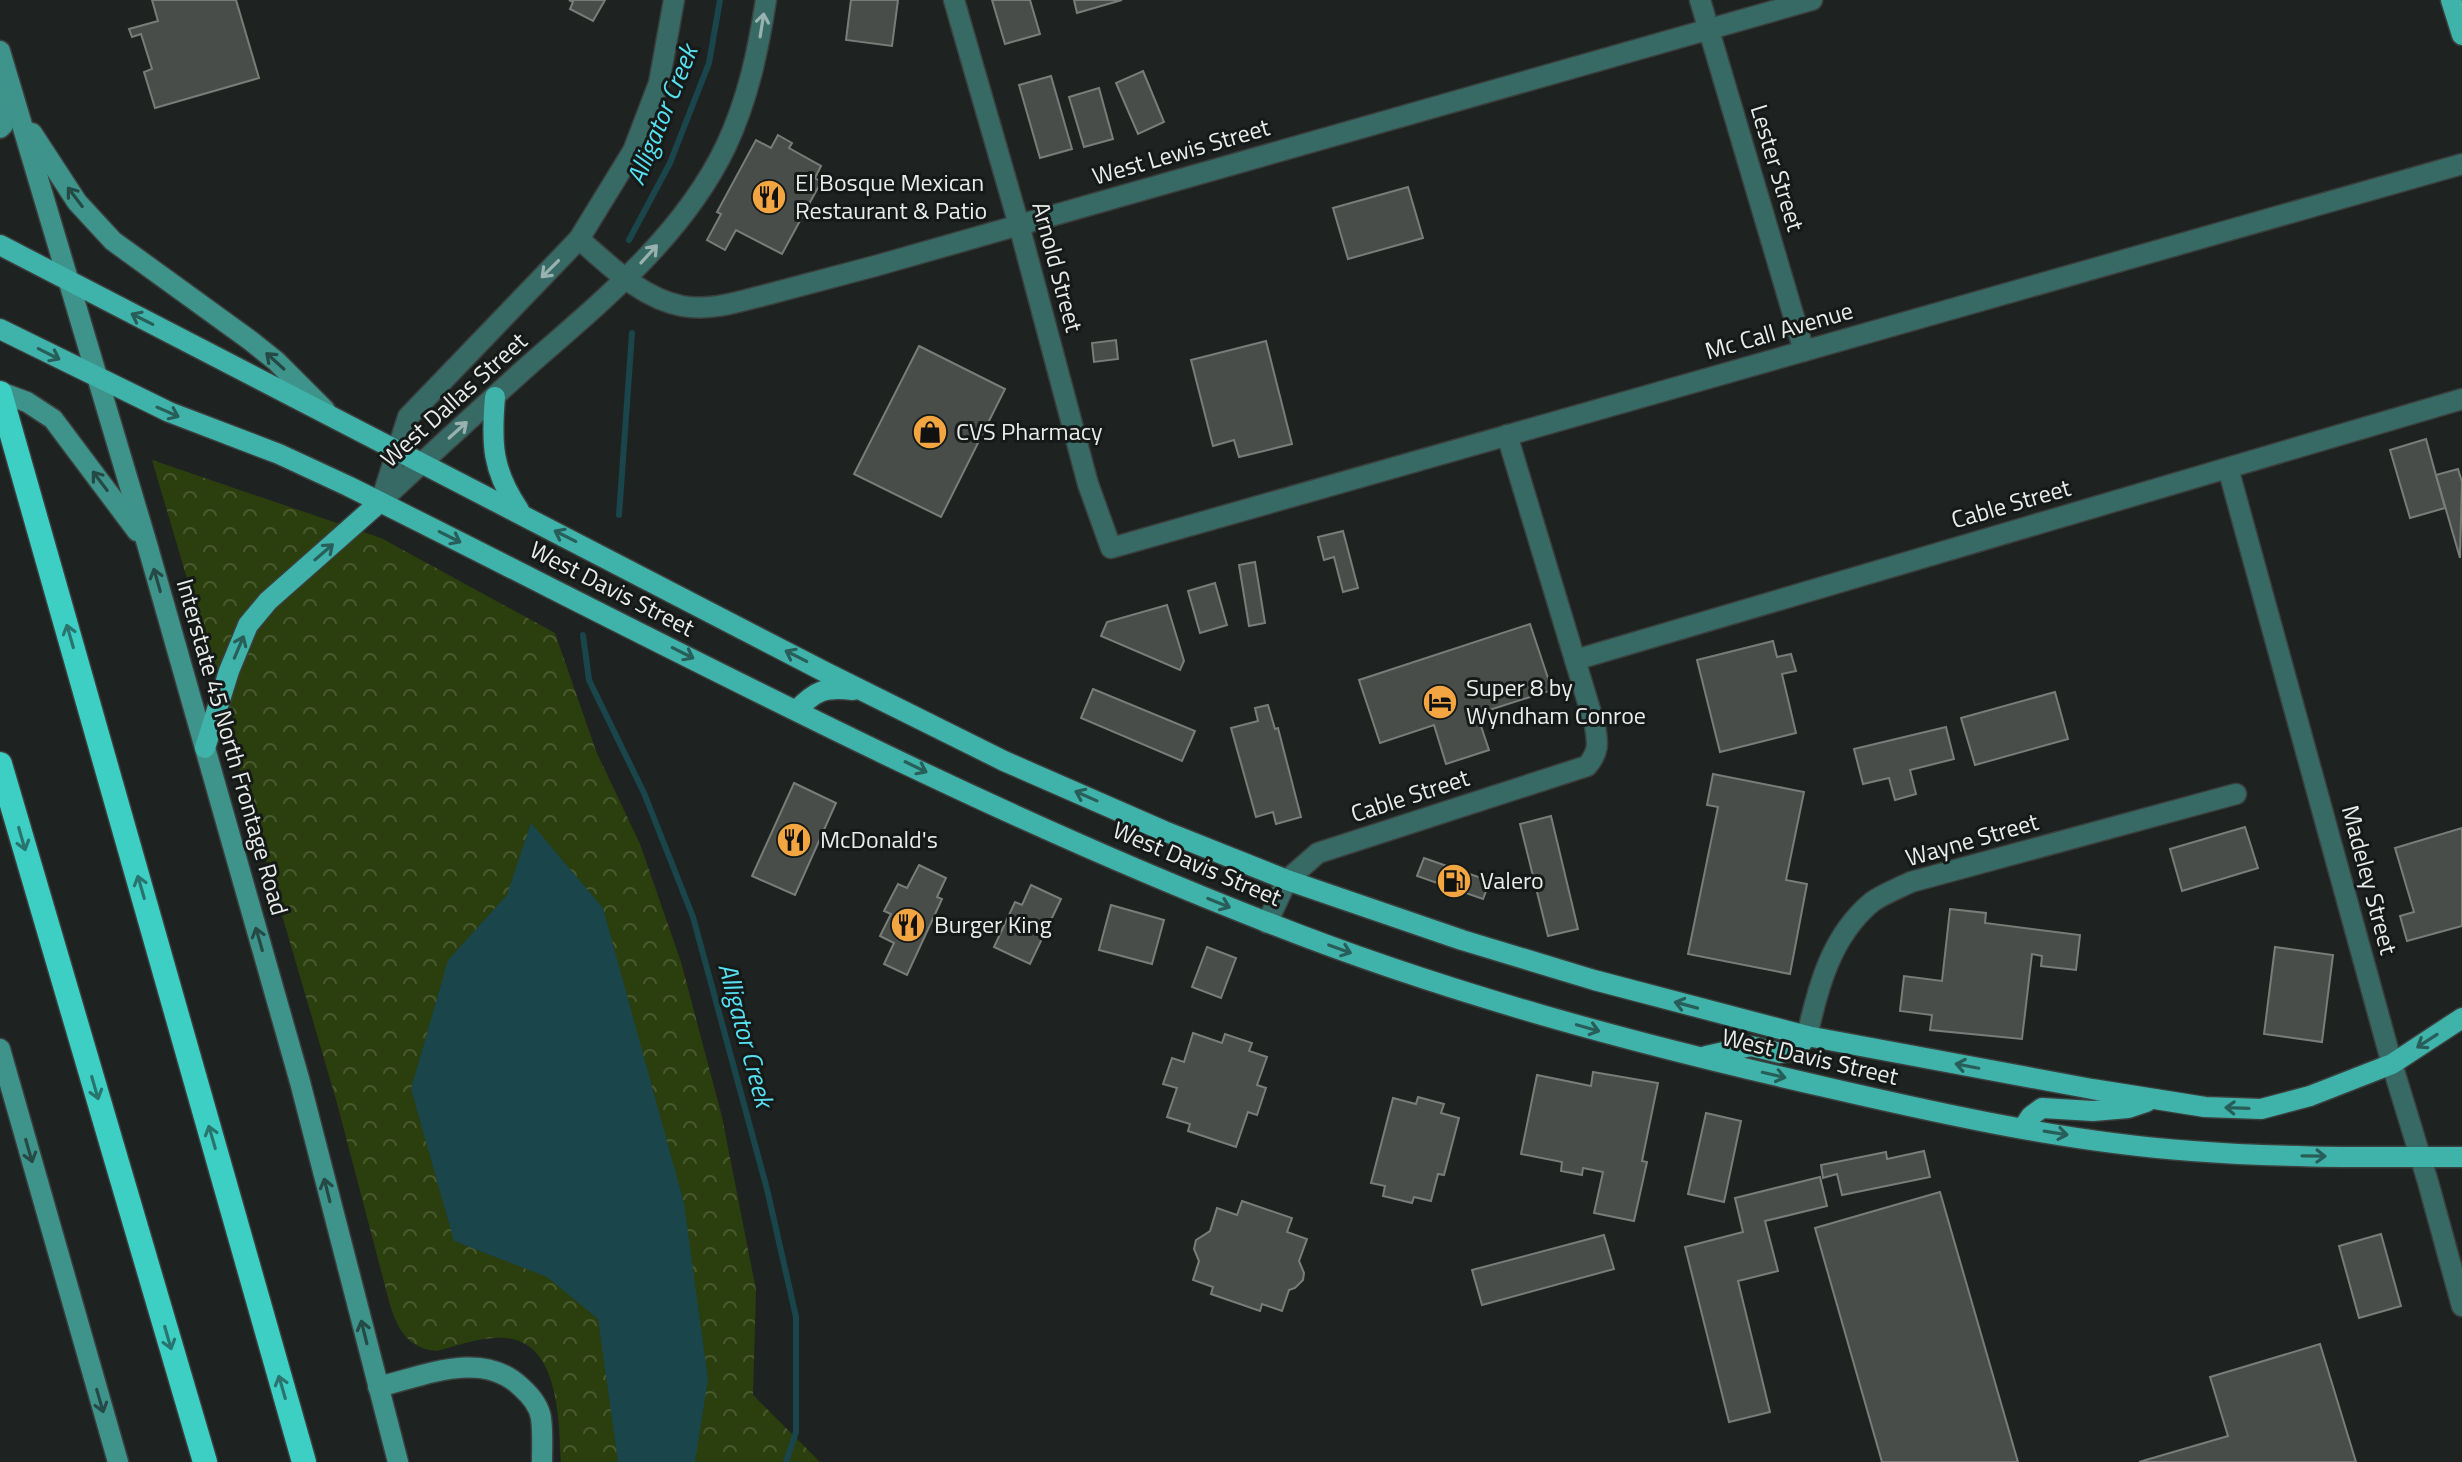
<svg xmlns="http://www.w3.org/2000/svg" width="2462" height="1462" viewBox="0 0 2462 1462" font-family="'Titillium Web',sans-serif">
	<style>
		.park { fill: url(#park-crowns) }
		.water { fill: #1a454b }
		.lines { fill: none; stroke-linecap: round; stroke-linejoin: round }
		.stream { stroke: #1a454b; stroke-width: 6 }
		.building { fill: #494d49; stroke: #797d79; stroke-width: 2 }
		.minor-casing { stroke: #3a3f3d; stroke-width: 23 }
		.tertiary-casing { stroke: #3a3f3d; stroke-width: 23 }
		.secondary-casing { stroke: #3a3f3d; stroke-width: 23 }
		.primary-casing { stroke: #3a3f3d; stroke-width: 23 }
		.motorway-casing { stroke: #3a3f3d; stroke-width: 27 }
		.minor { stroke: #386a65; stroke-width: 20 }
		.tertiary { stroke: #386a65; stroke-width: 20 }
		.secondary { stroke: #3e938b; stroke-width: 20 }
		.primary { stroke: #3fb2a9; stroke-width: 20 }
		.motorway { stroke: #3dcfc4; stroke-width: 24 }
		.oneway { stroke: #99b2af }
		.oneway2 { stroke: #254a46 }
		.oneway3 { stroke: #285e59 }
		.oneway4 { stroke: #29746e }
		.labels { text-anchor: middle; stroke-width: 6; stroke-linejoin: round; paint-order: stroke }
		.street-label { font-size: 24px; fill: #e9eceb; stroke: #151a18 }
		.poi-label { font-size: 24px; fill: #e9eceb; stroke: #151a18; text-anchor: start }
		.water-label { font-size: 26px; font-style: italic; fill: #56e1f3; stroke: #151a18 }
	</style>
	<defs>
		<pattern id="park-crowns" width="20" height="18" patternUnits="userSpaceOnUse" patternTransform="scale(2)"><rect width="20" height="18" fill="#2b3e0d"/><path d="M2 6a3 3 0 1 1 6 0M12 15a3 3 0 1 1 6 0" fill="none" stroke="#4a5a30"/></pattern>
	</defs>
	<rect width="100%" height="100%" fill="#1e2321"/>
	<!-- park -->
	<path class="park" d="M 152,460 L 381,538 L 555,633 L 596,751 L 640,844 L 681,962 L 722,1117 L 756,1290 L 753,1395 L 820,1462 L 561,1462 C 559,1422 560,1341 504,1338 C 481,1336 458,1346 436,1351 C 408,1348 398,1330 390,1305 L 337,1103 L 236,758 L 235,741 Z"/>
	<!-- water -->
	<polygon class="water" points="531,823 603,908 684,1203 708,1379 695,1462 618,1462 598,1319 547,1277 454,1241 411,1089 448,960 507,895"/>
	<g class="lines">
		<!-- stream -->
		<g class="stream">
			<polyline points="629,240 670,163 709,63 720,0"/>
			<polyline points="619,515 632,333"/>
			<polyline points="583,635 589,680 644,793 693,917 767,1189 796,1317 796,1432 786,1462"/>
		</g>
	</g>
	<!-- building -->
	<g class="building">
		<polygon points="152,0 236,0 259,78 155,108 144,72 152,69 141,34 132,37 129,29 158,21"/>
		<polygon points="569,0 605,0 593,21 570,9 573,2"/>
		<polygon points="851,0 898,0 892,46 846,40"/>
		<polygon points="992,0 1030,0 1040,34 1005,44"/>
		<polygon points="1074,0 1122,0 1077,13"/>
		<polygon points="1143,71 1164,122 1138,134 1116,83"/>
		<polygon points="1051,76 1072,149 1040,158 1019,85"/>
		<polygon points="1099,88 1113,139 1084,147 1069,97"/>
		<polygon points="778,135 792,143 789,148 821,166 815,178 821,182 782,254 736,230 725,250 707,240 721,214 717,212 756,140 771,148"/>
		<polygon points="1408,187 1423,238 1348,259 1333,208"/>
		<polygon points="1116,340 1118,359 1094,362 1092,343"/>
		<polygon points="1266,341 1292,444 1239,457 1234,440 1213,446 1191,360"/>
		<polygon points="919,346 1005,389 941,517 854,474"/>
		<polygon points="2426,439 2445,508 2410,518 2390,450"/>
		<polygon points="2458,469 2462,482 2460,558 2436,475"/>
		<polygon points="1343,531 1358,588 1343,592 1334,557 1324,560 1318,537"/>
		<polygon points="1255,562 1265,623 1249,626 1239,565"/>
		<polygon points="1215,583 1227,625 1200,633 1188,591"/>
		<polygon points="1167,605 1184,661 1180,670 1101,636 1107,622"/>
		<polygon points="1530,624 1552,690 1477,714 1489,750 1446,764 1434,725 1380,743 1359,680"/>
		<polygon points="1773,641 1777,657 1791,654 1796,671 1782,674 1796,733 1720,752 1697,660"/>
		<polygon points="1093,689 1195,731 1182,761 1081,718"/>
		<polygon points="2055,692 2068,739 1975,765 1961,718"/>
		<polygon points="1268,705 1275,729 1278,728 1301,817 1276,824 1273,812 1256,817 1231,728 1258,721 1255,708"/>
		<polygon points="1946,727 1954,759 1910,770 1916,794 1895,800 1889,778 1863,784 1854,749"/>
		<polygon points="1713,774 1804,792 1786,880 1807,884 1790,974 1688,954 1718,807 1707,805"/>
		<polygon points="794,783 836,803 795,895 752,876"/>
		<polygon points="1551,816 1578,929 1548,936 1520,824"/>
		<polygon points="2245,827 2258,868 2182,891 2170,849"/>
		<polygon points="2462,828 2462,926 2407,941 2400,916 2414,912 2395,848"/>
		<polygon points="1424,858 1490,881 1483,899 1417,876"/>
		<polygon points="919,865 946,878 937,897 942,899 907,975 884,964 894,943 880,936 891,914 884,911 898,884 907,888"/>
		<polygon points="1031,885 1061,899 1030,964 994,947 1015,902 1022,905"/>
		<polygon points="1111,905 1164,920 1152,964 1099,950"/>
		<polygon points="1950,909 1986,913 1985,923 2080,935 2076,970 2041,966 2042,956 2032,954 2022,1039 1930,1030 1932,1015 1900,1011 1904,976 1942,981"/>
		<polygon points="1207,947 1236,958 1221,998 1192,987"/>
		<polygon points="2275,947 2333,955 2322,1042 2264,1034"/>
		<polygon points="1193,1033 1222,1043 1225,1034 1252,1043 1249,1051 1267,1057 1257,1085 1266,1088 1257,1115 1248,1112 1236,1147 1188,1131 1190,1124 1167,1117 1177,1088 1163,1084 1172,1058 1184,1062"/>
		<polygon points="1593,1072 1658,1083 1642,1161 1647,1162 1634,1221 1594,1213 1603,1172 1583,1168 1582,1175 1561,1171 1562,1162 1521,1154 1537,1075 1591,1086"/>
		<polygon points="1418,1097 1444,1104 1441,1113 1459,1118 1444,1175 1438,1174 1431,1201 1414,1197 1412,1203 1383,1196 1385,1186 1371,1183 1393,1098 1416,1104"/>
		<polygon points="1706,1113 1741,1121 1724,1202 1688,1194"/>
		<polygon points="1924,1151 1930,1177 1842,1195 1837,1174 1823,1178 1821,1165 1886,1152 1887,1159"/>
		<polygon points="1820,1177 1827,1206 1765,1221 1778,1271 1738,1281 1770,1412 1729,1422 1685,1247 1743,1232 1735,1198"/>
		<polygon points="1940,1192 2018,1462 1882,1462 1815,1228"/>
		<polygon points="1242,1201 1292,1218 1287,1232 1307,1239 1299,1261 1304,1273 1303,1280 1295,1288 1289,1290 1282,1311 1262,1304 1260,1311 1211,1294 1213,1287 1193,1280 1199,1261 1194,1249 1196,1240 1210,1231 1217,1208 1237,1215"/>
		<polygon points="2381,1234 2401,1306 2359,1318 2339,1246"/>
		<polygon points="1604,1235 1614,1269 1482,1305 1472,1270"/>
		<polygon points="2320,1344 2356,1462 2139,1462 2228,1436 2210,1377"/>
	</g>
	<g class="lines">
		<!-- minor casing -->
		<g class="minor-casing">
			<g id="minor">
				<polyline points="954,0 1019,225 1088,484 1111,548 2462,164"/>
				<polyline points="1700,0 1804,351"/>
				<polyline points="2228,468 2392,1064 2428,1182 2462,1306"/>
				<polyline points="1575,660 2462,399"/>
				<path d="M 1267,923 L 1287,880 L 1318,853 L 1587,766 C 1599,752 1598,744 1595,726 L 1507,435"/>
				<path d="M 1807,1036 C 1818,987 1831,936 1872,902 C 1883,894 1899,888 1911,882 L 2236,794"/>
			</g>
		</g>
		<!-- tertiary casing -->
		<g class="tertiary-casing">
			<g id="tertiary">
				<path d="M 579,239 C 609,265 641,298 682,306 C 712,312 744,300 773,293 C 807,284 841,275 875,266 L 1812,0"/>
				<polyline points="382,498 408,417 579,239 633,151 659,83 674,0"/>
				<path d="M 380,502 C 429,456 478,411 528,366 C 601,302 683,236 726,146 C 748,99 758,51 766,0"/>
			</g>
		</g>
		<!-- secondary casing -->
		<g class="secondary-casing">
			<g id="secondary">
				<polyline points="0,51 147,544 300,1082 398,1462"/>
				<polyline points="0,128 3,125 8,90"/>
				<polyline points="32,133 77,202 113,241 251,341 276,361 325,410"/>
				<polyline points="0,392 27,402 53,419 137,531"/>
				<polyline points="0,1049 118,1462"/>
				<path d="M 378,1387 C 424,1376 482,1349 521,1387 C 530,1395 539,1405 541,1418 C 543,1432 542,1448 542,1462"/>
			</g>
		</g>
		<!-- primary casing -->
		<g class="primary-casing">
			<g id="primary">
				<polyline points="2451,0 2462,35"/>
				<polyline points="0,245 825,672 1004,761 1164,831 1287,880 1462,940 1594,980 1807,1036 2092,1089 2205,1107 2261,1109 2310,1096 2392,1064 2462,1018"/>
				<path d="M 0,329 L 169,412 L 279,454 L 348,486 C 650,636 949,798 1264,921 C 1445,993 1636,1044 1825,1087 C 1946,1115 2068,1142 2192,1151 C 2281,1158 2372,1157 2462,1157"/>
				<path d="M 495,397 C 491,444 492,470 519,510"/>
				<path d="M 797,710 C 816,690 825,687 853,690"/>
				<polyline points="205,748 229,671 248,625 268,601 380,502"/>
				<polyline points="1706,1056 1751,1046 1780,1053 1796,1050 1807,1036"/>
				<polyline points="2023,1128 2031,1116 2042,1108 2093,1111 2128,1108 2146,1102"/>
			</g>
		</g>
		<!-- motorway casing -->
		<g class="motorway-casing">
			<g id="motorway">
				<polyline points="0,393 304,1462"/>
				<polyline points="0,764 205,1462"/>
			</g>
		</g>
		<!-- minor -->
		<use href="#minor" class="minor"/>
		<!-- tertiary -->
		<use href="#tertiary" class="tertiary"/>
		<!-- secondary -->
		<use href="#secondary" class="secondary"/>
		<!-- primary -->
		<use href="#primary" class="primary"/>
		<!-- motorway -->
		<use href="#motorway" class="motorway"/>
	</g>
	<!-- one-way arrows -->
	<defs><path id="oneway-shaft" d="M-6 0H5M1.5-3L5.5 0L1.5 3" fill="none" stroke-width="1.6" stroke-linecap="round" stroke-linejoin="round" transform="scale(2)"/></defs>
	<g class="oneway">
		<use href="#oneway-shaft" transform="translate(762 25) rotate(-81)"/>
		<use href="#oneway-shaft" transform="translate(649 254) rotate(-48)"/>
		<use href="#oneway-shaft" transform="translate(550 269) rotate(135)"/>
		<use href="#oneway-shaft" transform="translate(458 430) rotate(-42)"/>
	</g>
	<g class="oneway2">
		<use href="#oneway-shaft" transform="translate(75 197) rotate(-127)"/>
		<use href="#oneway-shaft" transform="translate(275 361) rotate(-138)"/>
		<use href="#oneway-shaft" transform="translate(100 481) rotate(-127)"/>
		<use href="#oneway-shaft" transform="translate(157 580) rotate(-106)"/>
		<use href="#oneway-shaft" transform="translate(259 939) rotate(-106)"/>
		<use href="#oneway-shaft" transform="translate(29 1151) rotate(74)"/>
		<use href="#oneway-shaft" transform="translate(327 1190) rotate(-104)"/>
		<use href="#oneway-shaft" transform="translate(364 1332) rotate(-104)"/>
		<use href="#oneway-shaft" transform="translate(100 1401) rotate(74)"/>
	</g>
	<g class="oneway3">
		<use href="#oneway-shaft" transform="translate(142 319) rotate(-153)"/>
		<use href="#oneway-shaft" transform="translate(49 354) rotate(27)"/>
		<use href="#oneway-shaft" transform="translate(168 412) rotate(24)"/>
		<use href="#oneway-shaft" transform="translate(565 536) rotate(-153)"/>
		<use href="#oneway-shaft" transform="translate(450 537) rotate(27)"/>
		<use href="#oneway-shaft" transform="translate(324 552) rotate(-41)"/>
		<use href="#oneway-shaft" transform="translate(239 647) rotate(-67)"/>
		<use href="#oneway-shaft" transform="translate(683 653) rotate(27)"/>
		<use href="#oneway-shaft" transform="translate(796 656) rotate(-153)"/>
		<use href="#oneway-shaft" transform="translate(916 767) rotate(26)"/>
		<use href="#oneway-shaft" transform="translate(1086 796) rotate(-156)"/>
		<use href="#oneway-shaft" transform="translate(1219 903) rotate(22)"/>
		<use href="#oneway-shaft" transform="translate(1340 949) rotate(20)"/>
		<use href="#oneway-shaft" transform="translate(1686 1005) rotate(-165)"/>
		<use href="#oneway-shaft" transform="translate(1588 1028) rotate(16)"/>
		<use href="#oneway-shaft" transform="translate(2427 1041) rotate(147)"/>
		<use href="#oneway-shaft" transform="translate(1967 1066) rotate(-169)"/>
		<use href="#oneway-shaft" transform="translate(1774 1075) rotate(13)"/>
		<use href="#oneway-shaft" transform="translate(2237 1108) rotate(-178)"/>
		<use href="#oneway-shaft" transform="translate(2056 1133) rotate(9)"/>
		<use href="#oneway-shaft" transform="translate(2314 1156) rotate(1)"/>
	</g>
	<g class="oneway4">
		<use href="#oneway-shaft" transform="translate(70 636) rotate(-106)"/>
		<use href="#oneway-shaft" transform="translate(22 839) rotate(74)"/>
		<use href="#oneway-shaft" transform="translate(141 887) rotate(-106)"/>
		<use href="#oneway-shaft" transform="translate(95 1088) rotate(74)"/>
		<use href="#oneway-shaft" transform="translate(212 1137) rotate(-106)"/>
		<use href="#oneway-shaft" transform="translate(168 1338) rotate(74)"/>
		<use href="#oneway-shaft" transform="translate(282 1387) rotate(-106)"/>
	</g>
	<!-- icons -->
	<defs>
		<g id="restaurant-disc" transform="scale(1.8)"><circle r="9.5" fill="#f2a541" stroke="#151a18"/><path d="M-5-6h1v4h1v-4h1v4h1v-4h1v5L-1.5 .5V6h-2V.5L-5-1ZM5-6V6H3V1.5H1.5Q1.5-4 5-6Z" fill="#111"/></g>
		<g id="shop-disc" transform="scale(1.8)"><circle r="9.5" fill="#f2a541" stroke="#151a18"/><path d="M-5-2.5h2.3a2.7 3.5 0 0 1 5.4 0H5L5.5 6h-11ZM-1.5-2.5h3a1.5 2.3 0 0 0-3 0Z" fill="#111"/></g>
		<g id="hotel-disc" transform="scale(1.8)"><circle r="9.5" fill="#f2a541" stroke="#151a18"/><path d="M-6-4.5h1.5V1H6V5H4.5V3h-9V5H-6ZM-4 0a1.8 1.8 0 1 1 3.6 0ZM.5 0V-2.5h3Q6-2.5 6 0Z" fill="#111"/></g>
		<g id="fuel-disc" transform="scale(1.8)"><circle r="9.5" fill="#f2a541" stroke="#151a18"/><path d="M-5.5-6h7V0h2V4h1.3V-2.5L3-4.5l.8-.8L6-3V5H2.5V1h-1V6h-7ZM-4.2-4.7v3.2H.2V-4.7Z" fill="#111"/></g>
	</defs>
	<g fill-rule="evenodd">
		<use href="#restaurant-disc" x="769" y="197"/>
		<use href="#shop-disc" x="930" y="432"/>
		<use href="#hotel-disc" x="1440" y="702"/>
		<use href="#restaurant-disc" x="794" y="840"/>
		<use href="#fuel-disc" x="1454" y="881"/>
		<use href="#restaurant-disc" x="908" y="925"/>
	</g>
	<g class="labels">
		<!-- street labels -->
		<g class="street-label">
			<text transform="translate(1181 152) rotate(-16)" y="8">West Lewis Street</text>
			<text transform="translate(1777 168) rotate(73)" y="8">Lester Street</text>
			<text transform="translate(1057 267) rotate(75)" y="8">Arnold Street</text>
			<text transform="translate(1779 331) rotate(-16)" y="8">Mc Call Avenue</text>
			<text transform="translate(454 400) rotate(-42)" y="8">West Dallas Street</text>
			<text transform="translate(2011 504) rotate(-16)" y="8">Cable Street</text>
			<text transform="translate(612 589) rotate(27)" y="8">West Davis Street</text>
			<text transform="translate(232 747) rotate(74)" y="8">Interstate 45 North Frontage Road</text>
			<text transform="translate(1410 796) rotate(-18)" y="8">Cable Street</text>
			<text transform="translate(1972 840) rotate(-16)" y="8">Wayne Street</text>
			<text transform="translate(1197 864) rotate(23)" y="8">West Davis Street</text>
			<text transform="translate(2369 880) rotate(75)" y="8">Madeley Street</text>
			<text transform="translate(1810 1057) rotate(13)" y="8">West Davis Street</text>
		</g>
		<!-- poi labels -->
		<g class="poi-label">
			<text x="795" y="191">El Bosque Mexican<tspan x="795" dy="28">Restaurant &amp; Patio</tspan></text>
			<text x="956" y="440">CVS Pharmacy</text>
			<text x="1466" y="696">Super 8 by<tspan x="1466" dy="28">Wyndham Conroe</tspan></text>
			<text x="820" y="848">McDonald's</text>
			<text x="1480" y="889">Valero</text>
			<text x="934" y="933">Burger King</text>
		</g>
		<!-- water labels -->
		<g class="water-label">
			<text transform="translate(662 115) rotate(-68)" y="9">Alligator Creek</text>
			<text transform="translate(746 1035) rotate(75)" y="9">Alligator Creek</text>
		</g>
	</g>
</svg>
